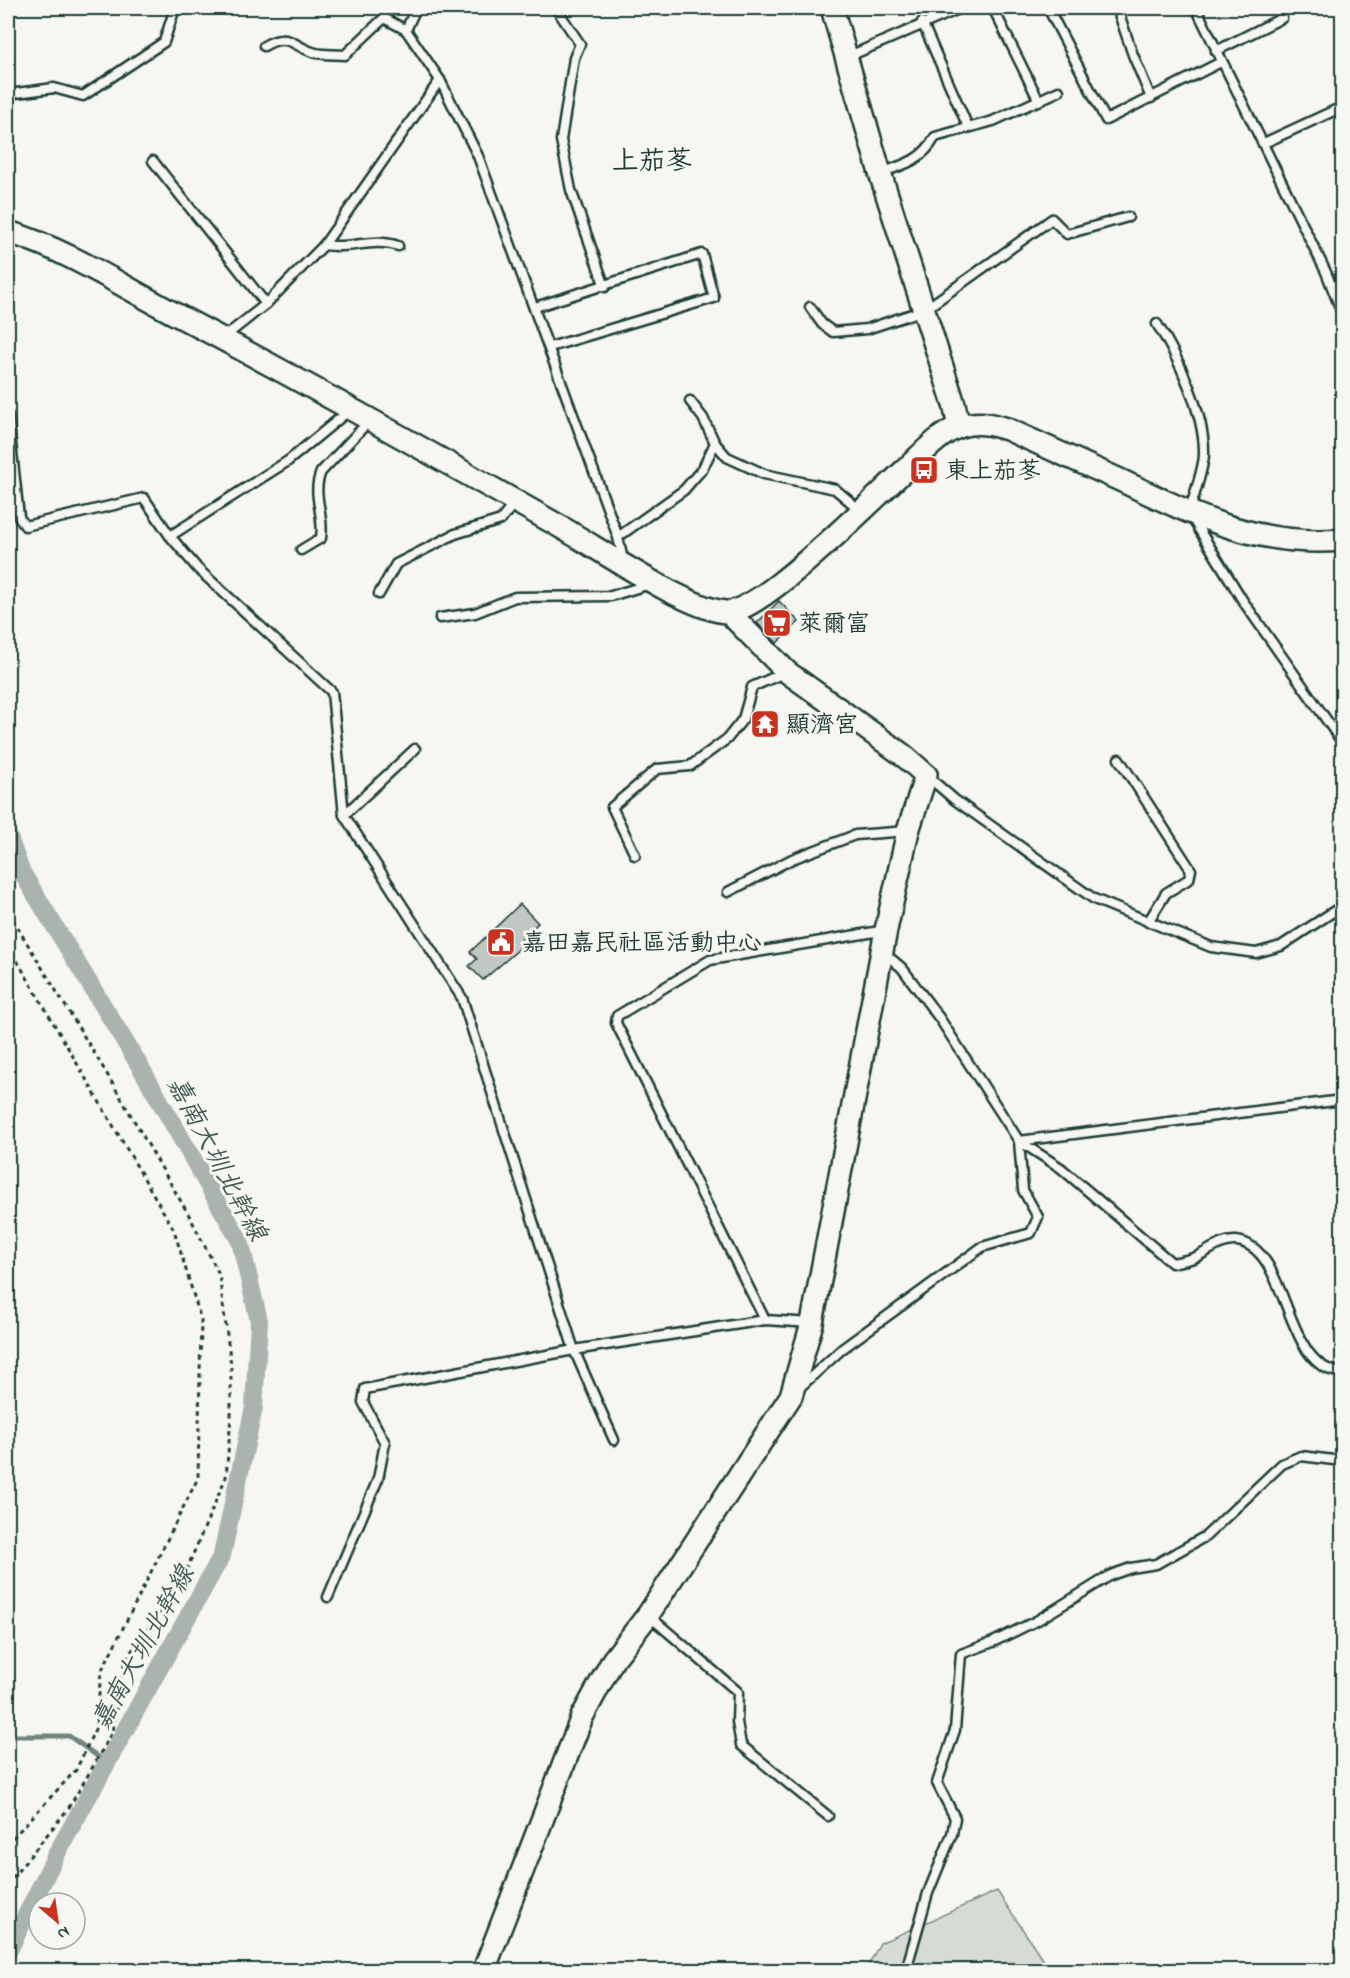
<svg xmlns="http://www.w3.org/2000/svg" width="1350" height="1978" viewBox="0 0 1350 1978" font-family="'Indie Flower','LXGW WenKai TC',sans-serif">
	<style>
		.green { fill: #d6dbd6; stroke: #7a8c85; stroke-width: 1.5 }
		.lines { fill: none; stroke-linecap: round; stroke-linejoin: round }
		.stream { stroke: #72847d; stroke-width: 5 }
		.canal { stroke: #aab3ae; stroke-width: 18 }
		.building { fill: #c1c8c3; stroke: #1f3d34; stroke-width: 1.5 }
		.service-casing { stroke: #1f3d34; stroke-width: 13 }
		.tertiary-casing { stroke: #1f3d34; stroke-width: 26 }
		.path { stroke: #1f3d34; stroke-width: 3; stroke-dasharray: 4.5 4.5; stroke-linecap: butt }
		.service { stroke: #f6f6f2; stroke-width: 8 }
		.tertiary { stroke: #f6f6f2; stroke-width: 21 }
		.labels { text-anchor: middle; stroke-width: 6; stroke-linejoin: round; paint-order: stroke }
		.poi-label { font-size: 24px; fill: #1f3d34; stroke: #f6f6f2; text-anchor: start }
		.water-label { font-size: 26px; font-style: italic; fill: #425a52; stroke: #f6f6f2 }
		.quarter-label { font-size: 27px; fill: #1f3d34; stroke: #f6f6f2 }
	</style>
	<rect width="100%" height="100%" fill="#f6f6f2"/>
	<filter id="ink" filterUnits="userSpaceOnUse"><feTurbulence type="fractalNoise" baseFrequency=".0167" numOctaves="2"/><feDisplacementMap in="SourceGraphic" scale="12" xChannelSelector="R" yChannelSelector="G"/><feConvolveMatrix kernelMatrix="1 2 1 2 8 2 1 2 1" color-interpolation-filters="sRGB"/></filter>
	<g filter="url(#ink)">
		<!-- green -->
		<polygon class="green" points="997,1891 1050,1970 866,1970 880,1943"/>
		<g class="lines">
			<!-- stream -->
			<polyline class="stream" points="8,1736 69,1736 107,1763"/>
			<!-- canal -->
			<polyline class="canal" points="8,835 21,871 141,1068 240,1241 259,1321 254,1407 222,1555 56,1855 8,1952"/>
		</g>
		<!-- building -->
		<g class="building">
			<polygon points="779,601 799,622 777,643 757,623"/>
			<polygon points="520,904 538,923 521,940 525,944 483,980 469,966 477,959 470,952"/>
		</g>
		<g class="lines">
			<!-- service casing -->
			<g class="service-casing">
				<g id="service">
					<polyline points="416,8 406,30 440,80 478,156 618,537 623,560"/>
					<polyline points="556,8 580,44 574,58 561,140 571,190 605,287"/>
					<polyline points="993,8 1039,101"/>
					<polyline points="1048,8 1106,120 1221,62"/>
					<polyline points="1117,8 1133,55 1151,98"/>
					<polyline points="1196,8 1326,272 1342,313"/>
					<polyline points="922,22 968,127"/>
					<path d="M 264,46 C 289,31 293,47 316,53 C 325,55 336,54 345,55 L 384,18 L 406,30"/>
					<polyline points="1216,51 1282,18"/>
					<polyline points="847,57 961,8"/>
					<polyline points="8,101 9,94 54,88 83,96 164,42 175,8"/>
					<polyline points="1264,143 1342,107"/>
					<polyline points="153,161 266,304"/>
					<path d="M 880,173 C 904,165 923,160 935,137 L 993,121 L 1059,91"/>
					<path d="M 324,245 C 349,250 374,237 398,246"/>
					<polyline points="535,307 702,254 714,298 550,347"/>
					<polyline points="810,307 822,324 833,332 867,329 924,310 1052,219 1067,234 1128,217"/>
					<path d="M 1157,324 C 1178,356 1205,415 1204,454 C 1204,468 1193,498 1189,513 L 1243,601 L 1342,742"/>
					<polyline points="223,338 266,304 324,245 440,80"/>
					<polyline points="690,401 703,418 715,443 727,457 764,474 835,489 860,510"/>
					<polyline points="8,415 19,517 25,526 144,498 170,536 198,569 332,692 344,815 462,998 574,1350 614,1440"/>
					<polyline points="170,536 288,461 351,409"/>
					<polyline points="618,537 684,490 703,468 715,443"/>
					<path d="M 301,550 L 321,538 C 325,514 311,495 321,472 L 370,420"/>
					<polyline points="379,594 396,564 455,534 501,520 515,502"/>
					<polyline points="440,618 475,613 515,597 611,596 650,584"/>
					<polyline points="1119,759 1191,870 1189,879 1166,893 1148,922"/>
					<polyline points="926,775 955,800 1094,899 1211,947 1256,953 1281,946 1342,906"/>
					<polyline points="344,815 415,749"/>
					<polyline points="635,855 612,807 657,769 690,766 727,739 743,719 752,687 786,672"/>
					<polyline points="728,892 792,859 855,835 908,831"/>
					<path d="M 883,952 L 902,968 L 940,1019 L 1019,1141 L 1061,1168 L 1172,1263 C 1180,1261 1191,1260 1198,1256 C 1210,1250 1222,1240 1236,1241 C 1290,1246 1283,1371 1342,1372"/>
					<polyline points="765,1320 616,1023 617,1016 710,960 886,930"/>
					<polyline points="798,1389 842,1349 982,1247 1031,1233 1038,1217 1023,1190 1019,1141 1342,1100"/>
					<polyline points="328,1597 378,1479 385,1443 363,1402 365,1389 574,1350 765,1320 812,1323"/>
					<polyline points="648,1615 738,1692 737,1722 741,1745 828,1816"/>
					<polyline points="906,1970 928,1893 952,1834 955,1818 937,1783 955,1730 961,1654 993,1642 1038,1620 1111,1575 1131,1568 1156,1564 1206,1536 1282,1464 1301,1456 1342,1461"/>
				</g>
			</g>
			<!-- tertiary casing -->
			<g class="tertiary-casing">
				<g id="tertiary">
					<polyline points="832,8 880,173 954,404 959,427"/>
					<path d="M 8,232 C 66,249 122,286 175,314 C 305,382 432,454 559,526 C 598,548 685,608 725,612 C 759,616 876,496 906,469 C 922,454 940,433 961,426 C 977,421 991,424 1007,429 C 1044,446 1082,463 1120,480 C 1196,516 1256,547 1342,540"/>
					<polyline points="484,1970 582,1717 613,1660 648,1615 791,1396 812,1323 886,930 908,831 926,775 903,755 787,672 729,613"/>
				</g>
			</g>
			<!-- path -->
			<g class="path">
				<polyline points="8,912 107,1074 190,1217 219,1274 231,1365 231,1417 226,1477 180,1585 125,1660 112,1732 91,1770 68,1809 13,1877 8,1889"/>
				<polyline points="8,945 174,1230 201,1320 198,1478 101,1672 96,1727 76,1770 8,1843"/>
			</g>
			<!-- service -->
			<use href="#service" class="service"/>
			<!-- tertiary -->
			<use href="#tertiary" class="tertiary"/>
		</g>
	</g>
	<!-- icons -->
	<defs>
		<g id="bus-square" transform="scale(1.5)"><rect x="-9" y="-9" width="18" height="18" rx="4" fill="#c8321e" stroke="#f6f6f2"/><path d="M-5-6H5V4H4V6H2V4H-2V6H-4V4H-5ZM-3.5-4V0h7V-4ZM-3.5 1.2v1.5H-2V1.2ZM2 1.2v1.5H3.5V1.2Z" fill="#fff"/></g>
		<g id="supermarket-square" transform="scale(1.5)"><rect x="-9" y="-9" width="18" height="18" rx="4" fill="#c8321e" stroke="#f6f6f2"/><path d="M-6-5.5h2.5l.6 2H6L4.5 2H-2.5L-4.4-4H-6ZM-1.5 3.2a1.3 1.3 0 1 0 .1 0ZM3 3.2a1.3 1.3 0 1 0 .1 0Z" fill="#fff"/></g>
		<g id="temple-square" transform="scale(1.5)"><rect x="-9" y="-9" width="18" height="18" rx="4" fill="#c8321e" stroke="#f6f6f2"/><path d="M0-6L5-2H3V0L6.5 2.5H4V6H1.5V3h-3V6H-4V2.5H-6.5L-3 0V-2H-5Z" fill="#fff"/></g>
		<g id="civic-square" transform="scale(1.5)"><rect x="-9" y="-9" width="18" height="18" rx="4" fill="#c8321e" stroke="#f6f6f2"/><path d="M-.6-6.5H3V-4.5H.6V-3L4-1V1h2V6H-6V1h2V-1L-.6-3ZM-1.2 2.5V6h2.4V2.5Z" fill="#fff"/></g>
	</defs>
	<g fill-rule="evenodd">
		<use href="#bus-square" x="924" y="470"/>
		<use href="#supermarket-square" x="777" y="623"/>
		<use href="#temple-square" x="765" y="724"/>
		<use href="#civic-square" x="501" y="942"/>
	</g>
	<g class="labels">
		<!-- poi labels -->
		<g class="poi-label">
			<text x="945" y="478">東上茄苳</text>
			<text x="798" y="631">萊爾富</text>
			<text x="786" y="732">顯濟宮</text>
			<text x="522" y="950">嘉田嘉民社區活動中心</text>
		</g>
		<!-- water labels -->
		<g class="water-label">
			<text transform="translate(218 1158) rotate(62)" y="9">嘉南大圳北幹線</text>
			<text transform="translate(142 1647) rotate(-61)" y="9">嘉南大圳北幹線</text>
		</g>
		<!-- quarter labels -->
		<g class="quarter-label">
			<text x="652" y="169">上茄苳</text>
		</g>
	</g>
	<!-- margin -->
	<rect width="1350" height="1978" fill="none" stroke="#f6f6f2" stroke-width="30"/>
	<rect x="15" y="15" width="1320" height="1948" fill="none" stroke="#1f3d34" stroke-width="2" filter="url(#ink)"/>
	<!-- north arrow -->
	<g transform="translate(57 1921) rotate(151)"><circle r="28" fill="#f6f6f2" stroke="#a0aca6" stroke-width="1.5"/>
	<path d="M0-4.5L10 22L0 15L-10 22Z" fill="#c8321e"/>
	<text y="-9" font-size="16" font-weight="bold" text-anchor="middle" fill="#1f3d34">N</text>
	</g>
</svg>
